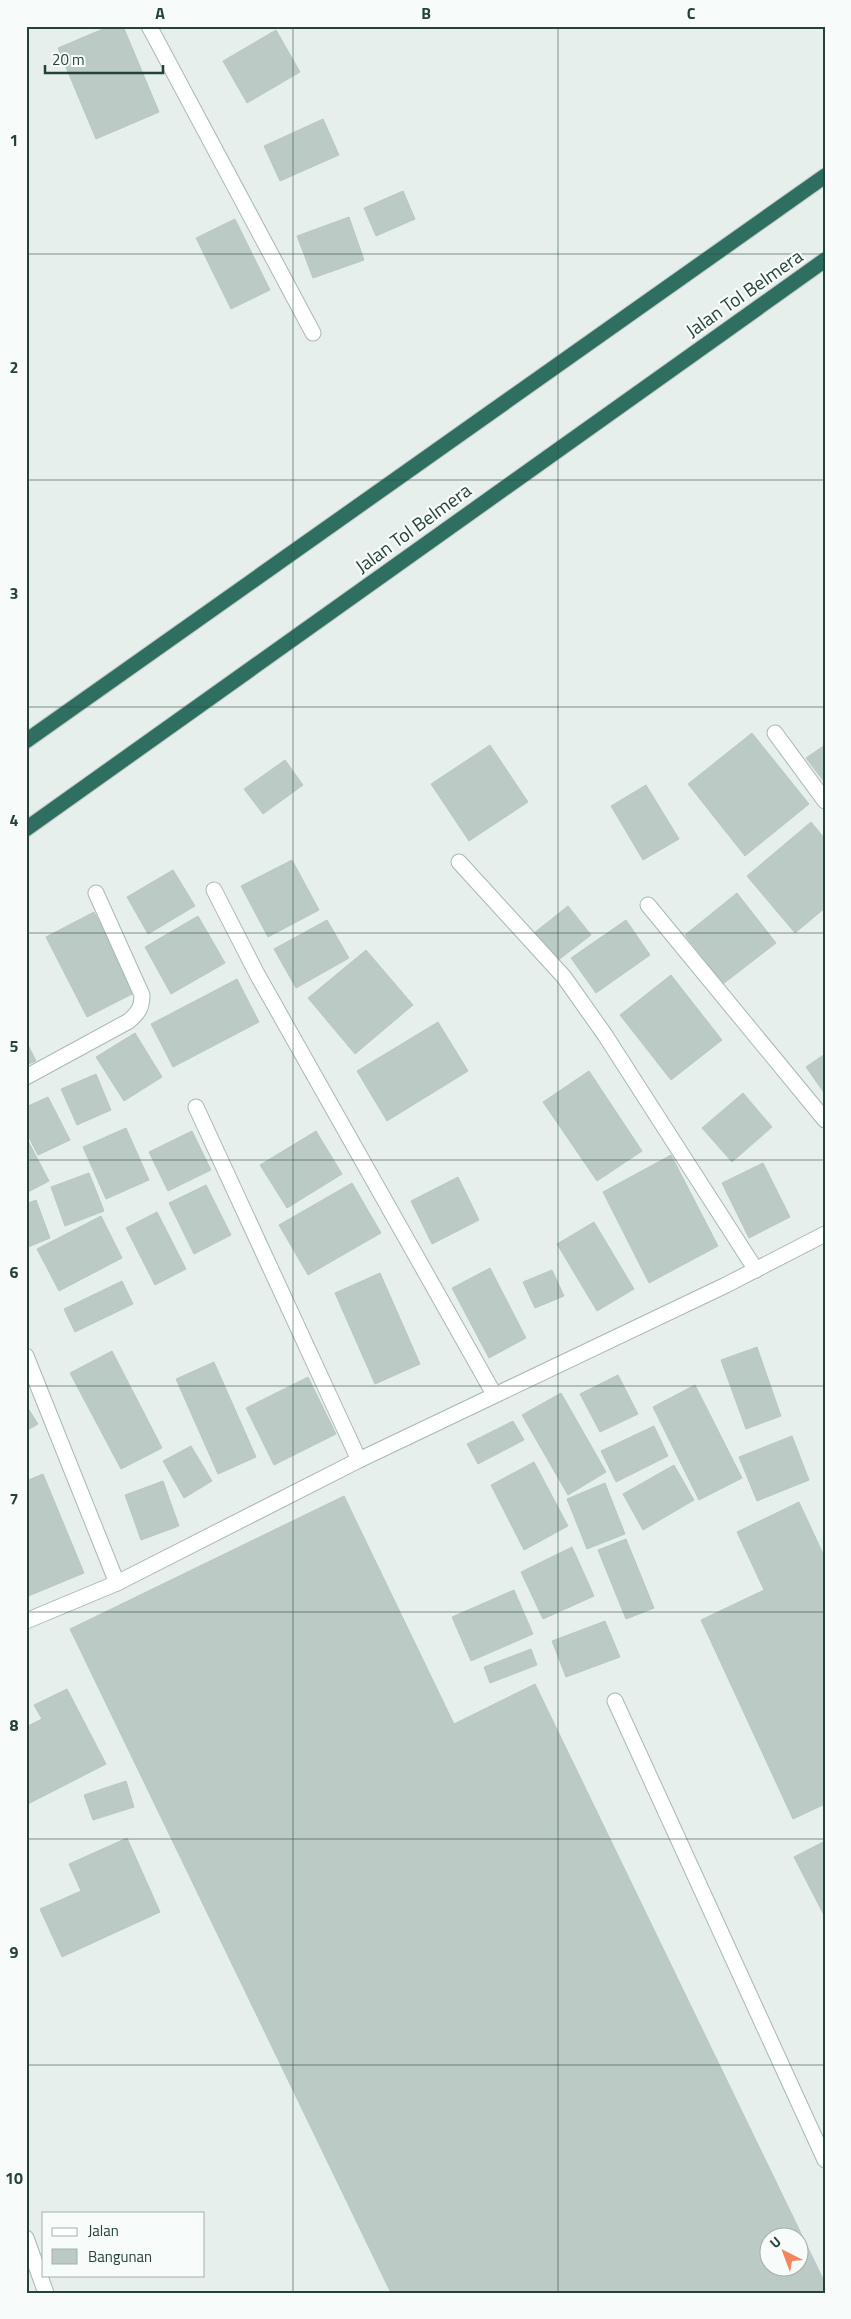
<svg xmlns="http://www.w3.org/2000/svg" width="851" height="2319" viewBox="0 0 851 2319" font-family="'Titillium Web',sans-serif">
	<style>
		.building { fill: #bbcac4; stroke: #b8c9c2; fill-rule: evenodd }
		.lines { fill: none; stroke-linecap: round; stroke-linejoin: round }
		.minor-casing { stroke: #a8b8b2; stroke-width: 17 }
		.highway-casing { stroke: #c2cac8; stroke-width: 17 }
		.minor { stroke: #fff; stroke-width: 15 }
		.highway { stroke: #2f6f62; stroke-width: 15 }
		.grid { fill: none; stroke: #24423a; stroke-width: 1; stroke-opacity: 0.55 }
		.labels { text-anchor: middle; stroke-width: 4.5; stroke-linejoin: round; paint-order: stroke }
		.street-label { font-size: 19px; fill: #24423a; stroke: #f7fbf9 }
		.neatline { fill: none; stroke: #24423a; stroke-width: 2 }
		.grid-label { font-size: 16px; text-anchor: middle; font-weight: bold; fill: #24423a }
	</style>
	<rect width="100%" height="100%" fill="#e6efeb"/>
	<!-- building -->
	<g class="building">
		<polygon points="110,26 123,26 159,112 96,139 58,48"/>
		<polygon points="276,30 300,72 247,103 223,61"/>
		<polygon points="323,119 339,155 280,181 264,146"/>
		<polygon points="403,191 415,219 376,236 364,208"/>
		<polygon points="349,217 364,260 313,278 297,236"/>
		<polygon points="235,219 270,290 231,309 196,238"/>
		<polygon points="752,733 809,804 745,856 688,784"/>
		<polygon points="490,745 528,802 469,841 431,784"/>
		<polygon points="825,745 825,783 806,758"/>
		<polygon points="285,760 303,785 263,814 244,789"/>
		<polygon points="646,785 679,839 643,860 611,806"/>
		<polygon points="811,822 825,839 825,908 795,933 747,876"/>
		<polygon points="292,860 319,910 268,937 241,886"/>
		<polygon points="173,870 195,906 148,934 127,897"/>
		<polygon points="737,893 776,943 723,984 685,935"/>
		<polygon points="568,906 591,935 557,961 534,933"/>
		<polygon points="94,912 136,992 87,1017 46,937"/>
		<polygon points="198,916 225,963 171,994 145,947"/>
		<polygon points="327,920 349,958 296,988 274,949"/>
		<polygon points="626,920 650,955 596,993 571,958"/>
		<polygon points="366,950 413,1005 355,1054 308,998"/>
		<polygon points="671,975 722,1040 671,1080 620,1015"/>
		<polygon points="237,979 259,1022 173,1067 151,1024"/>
		<polygon points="438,1022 468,1071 387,1121 357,1071"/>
		<polygon points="135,1033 162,1077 124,1101 96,1057"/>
		<polygon points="26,1041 36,1061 26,1065"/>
		<polygon points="825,1054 825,1094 806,1067"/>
		<polygon points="589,1071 642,1151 597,1181 543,1102"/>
		<polygon points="96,1074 111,1110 77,1125 61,1089"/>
		<polygon points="743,1093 772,1127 732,1162 702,1128"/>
		<polygon points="48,1097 70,1140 38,1155 26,1132 26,1107"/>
		<polygon points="126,1128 149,1180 106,1199 83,1147"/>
		<polygon points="192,1131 211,1170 168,1191 149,1152"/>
		<polygon points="316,1131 342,1174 287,1208 260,1165"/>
		<polygon points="26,1137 49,1181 26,1193"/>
		<polygon points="671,1155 718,1246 649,1283 603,1192"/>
		<polygon points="763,1163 790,1217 749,1238 722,1183"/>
		<polygon points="89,1173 104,1211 65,1226 51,1187"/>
		<polygon points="458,1177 479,1220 432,1244 411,1201"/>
		<polygon points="352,1183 381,1233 308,1275 279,1225"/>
		<polygon points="206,1185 231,1235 194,1254 169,1203"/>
		<polygon points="36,1200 50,1238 26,1248 26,1204"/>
		<polygon points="157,1212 186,1269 155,1285 126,1228"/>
		<polygon points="101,1216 122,1258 59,1291 37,1249"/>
		<polygon points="594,1222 634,1289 597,1311 557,1244"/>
		<polygon points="490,1268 526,1338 489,1358 452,1288"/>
		<polygon points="552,1270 564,1296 535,1308 523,1282"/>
		<polygon points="380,1273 420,1364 375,1384 335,1293"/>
		<polygon points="122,1281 133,1304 75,1332 64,1309"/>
		<polygon points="757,1347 781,1416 746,1429 721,1360"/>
		<polygon points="112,1351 162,1448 121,1469 70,1373"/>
		<polygon points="214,1362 256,1457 218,1474 176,1379"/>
		<polygon points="618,1375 638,1414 600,1432 580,1394"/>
		<polygon points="308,1377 336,1434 274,1465 246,1408"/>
		<polygon points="695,1385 742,1478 699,1500 653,1407"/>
		<polygon points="561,1393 606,1472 568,1495 522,1415"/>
		<polygon points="26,1405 38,1424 26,1431"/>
		<polygon points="513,1421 524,1440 478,1464 467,1444"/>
		<polygon points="654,1426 668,1456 616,1482 601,1451"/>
		<polygon points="792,1436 809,1480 757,1501 739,1457"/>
		<polygon points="191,1446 212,1481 184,1498 163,1461"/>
		<polygon points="534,1462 568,1526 524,1550 491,1485"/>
		<polygon points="674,1465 694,1500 643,1530 623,1494"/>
		<polygon points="43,1474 84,1573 26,1597 26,1481"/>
		<polygon points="163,1481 179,1526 141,1540 125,1495"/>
		<polygon points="605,1483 625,1534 587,1549 567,1499"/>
		<path d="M 344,1496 L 454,1724 L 535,1684 L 825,2283 L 825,2293 L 391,2293 L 70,1629 ZM 768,2236 L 798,2236 L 798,2266 L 768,2266 Z"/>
		<polygon points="799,1502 825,1558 825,1804 793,1819 701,1620 764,1590 737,1532"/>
		<polygon points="626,1539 654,1608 626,1619 598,1550"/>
		<polygon points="572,1547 594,1596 543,1619 521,1572"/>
		<polygon points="514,1590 533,1634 471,1661 452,1617"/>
		<polygon points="605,1621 620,1657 566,1677 552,1641"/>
		<polygon points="531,1649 537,1665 490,1683 484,1667"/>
		<polygon points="67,1689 106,1764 26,1805 26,1727 42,1719 34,1705"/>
		<polygon points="126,1781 134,1807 93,1820 84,1795"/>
		<polygon points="127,1838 160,1912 62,1957 40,1909 81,1891 69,1864"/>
		<polygon points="825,1841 825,1917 794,1857"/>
	</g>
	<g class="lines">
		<!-- minor casing -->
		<g class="minor-casing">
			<g id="minor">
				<polyline points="149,26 313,333"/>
				<polyline points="775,733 825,801"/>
				<polyline points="459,862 564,977 605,1035 756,1270"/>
				<polyline points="214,890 257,974 494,1394"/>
				<polyline points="648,905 825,1120"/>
				<path d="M 26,1077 L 129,1021 C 138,1013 142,1008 142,995 L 96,893"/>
				<polyline points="196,1107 359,1460"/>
				<polyline points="26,1356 117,1583"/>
				<polyline points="26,1621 117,1583 359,1460 726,1285 825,1234"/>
				<polyline points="615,1701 825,2160"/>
				<polyline points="26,2238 46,2293"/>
			</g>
		</g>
		<!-- highway casing -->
		<g class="highway-casing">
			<g id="highway">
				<polyline points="26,741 825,176"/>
				<polyline points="26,829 825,260"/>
			</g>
		</g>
		<!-- minor -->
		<use href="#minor" class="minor"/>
		<!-- highway -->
		<use href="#highway" class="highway"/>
	</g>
	<!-- grid -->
	<path class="grid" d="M 293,26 L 293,2293M 558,26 L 558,2293M 26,254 L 825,254M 26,480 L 825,480M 26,707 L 825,707M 26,933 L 825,933M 26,1160 L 825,1160M 26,1386 L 825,1386M 26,1612 L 825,1612M 26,1839 L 825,1839M 26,2065 L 825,2065"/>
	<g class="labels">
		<!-- street labels -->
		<g class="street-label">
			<text transform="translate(744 293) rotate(-35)" y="7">Jalan Tol Belmera</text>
			<text transform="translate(413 528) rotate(-36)" y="7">Jalan Tol Belmera</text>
		</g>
	</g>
	<!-- border -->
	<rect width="851" height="2319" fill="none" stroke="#f7fbf9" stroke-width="55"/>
	<!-- legend -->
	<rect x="42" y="2212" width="162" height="65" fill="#f7fbf9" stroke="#a3b1ad"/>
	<rect x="52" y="2228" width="25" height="8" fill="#ffffff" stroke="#a3b1ad"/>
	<text x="88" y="2236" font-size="15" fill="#24423a">Jalan</text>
	<rect x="52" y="2249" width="25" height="15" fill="#bbcac4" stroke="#a3b1ad"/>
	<text x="88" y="2262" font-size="15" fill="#24423a">Bangunan</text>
	<!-- north arrow -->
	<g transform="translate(784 2252) rotate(318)"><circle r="24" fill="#f7fbf9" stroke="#a3b1ad"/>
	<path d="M0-4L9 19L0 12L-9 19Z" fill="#f4845f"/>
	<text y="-8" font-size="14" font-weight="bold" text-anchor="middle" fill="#24423a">U</text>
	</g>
	<!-- scale -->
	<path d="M45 65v8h118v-8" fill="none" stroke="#24423a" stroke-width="2.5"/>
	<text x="52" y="65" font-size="15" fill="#24423a" stroke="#f7fbf9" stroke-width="4" paint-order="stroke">20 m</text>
	<rect x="28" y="28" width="796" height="2264" class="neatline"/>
	<g class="grid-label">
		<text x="160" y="19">A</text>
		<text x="426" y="19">B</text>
		<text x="691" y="19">C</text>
		<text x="14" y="146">1</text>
		<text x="14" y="373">2</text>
		<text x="14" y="599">3</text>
		<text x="14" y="826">4</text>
		<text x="14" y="1052">5</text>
		<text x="14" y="1278">6</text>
		<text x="14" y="1505">7</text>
		<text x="14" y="1731">8</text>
		<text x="14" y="1958">9</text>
		<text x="14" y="2184">10</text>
	</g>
</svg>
